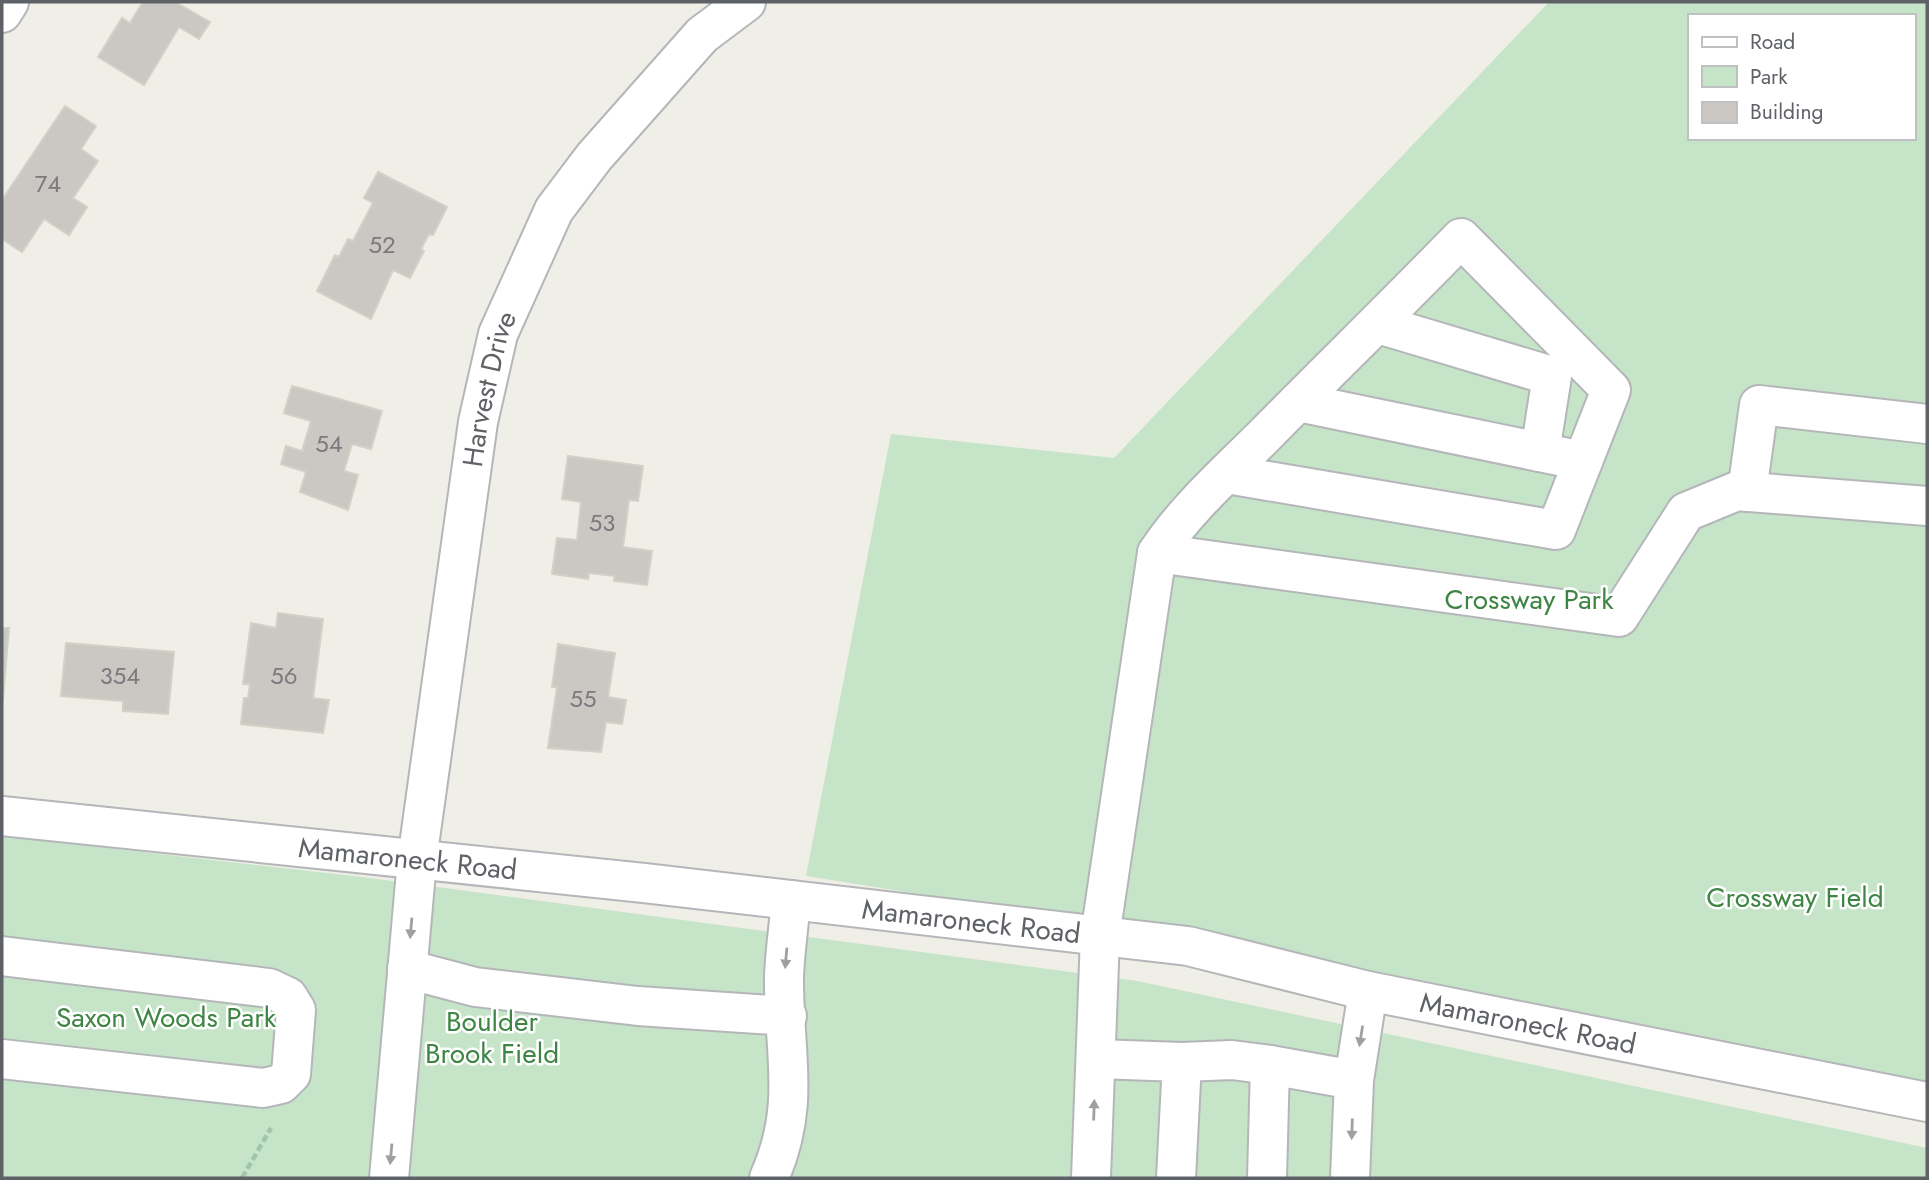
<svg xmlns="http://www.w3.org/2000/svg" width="1929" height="1180" viewBox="0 0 1929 1180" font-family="Jost,sans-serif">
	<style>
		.green { fill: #c6e4c7; fill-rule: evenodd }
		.building { fill: #cbc8c4; stroke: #d3d0c6; stroke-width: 2 }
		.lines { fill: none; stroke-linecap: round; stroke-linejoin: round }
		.minor-casing { stroke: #b4b6ba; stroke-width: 42 }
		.path { stroke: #9fc5ac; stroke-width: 4.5; stroke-dasharray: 7 3.5; stroke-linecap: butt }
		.minor { stroke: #fff; stroke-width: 38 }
		.oneway { fill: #9ea0a3 }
		.labels { text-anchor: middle; stroke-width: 5; stroke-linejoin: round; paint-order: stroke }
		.number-label { font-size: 24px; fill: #797b7e }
		.street-label { font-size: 28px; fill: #5e6166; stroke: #fff }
		.park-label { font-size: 28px; fill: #3e8544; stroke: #fff }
	</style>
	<rect width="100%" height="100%" fill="#efeee7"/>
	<!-- green -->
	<g class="green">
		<path d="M 1549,2 L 1927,2 L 1927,1083 L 1747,1054 L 1265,949 L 806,876 L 891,434 L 1114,458 ZM 1689,16 L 1913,16 L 1913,138 L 1689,138 Z"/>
		<polygon points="2,836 362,877 1137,981 1927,1148 1927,1178 2,1178"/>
	</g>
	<!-- building -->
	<g class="building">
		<polygon points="143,2 175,2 210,22 199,39 179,27 144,85 98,57 122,18 130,23"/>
		<polygon points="65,106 96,126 81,149 98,161 73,198 87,207 69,235 44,219 22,252 2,239 2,200"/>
		<polygon points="378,172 447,207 433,235 429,234 421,249 424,251 410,278 393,270 371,319 317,291 335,255 339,257 348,239 353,241 373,203 364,198"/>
		<polygon points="292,386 382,411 371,449 352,444 344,471 358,475 348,510 300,492 306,472 281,464 286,446 302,451 311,421 284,413"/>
		<polygon points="568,456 643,466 638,501 629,500 623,547 652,551 647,585 614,581 615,576 589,573 588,579 552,574 557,538 577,540 581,502 562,499"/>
		<polygon points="278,613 323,619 313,698 329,700 323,733 241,724 244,698 248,698 250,684 243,684 251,623 276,628"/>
		<polygon points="2,628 9,628 3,698 2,697"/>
		<polygon points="66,643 174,652 168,714 123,711 123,701 61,696"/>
		<polygon points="558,644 615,653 608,697 626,700 622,724 606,722 601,752 548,748 557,687 552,687"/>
	</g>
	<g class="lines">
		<!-- minor casing -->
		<g class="minor-casing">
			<g id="minor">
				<polyline points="2,13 9,2"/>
				<polyline points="1378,324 1552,376 1540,452"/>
				<polyline points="1298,402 1583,461"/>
				<polyline points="1747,492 1759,405 1927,424"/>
				<path d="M 1157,553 C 1186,509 1227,473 1265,435 C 1330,369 1396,305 1461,238 L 1611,390 L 1556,530 L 1227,474"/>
				<path id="s1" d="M 2,816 L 644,883 L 1188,946 L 1368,991 L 1927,1102"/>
				<polyline points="2,956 269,988 288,997 296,1010 291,1074 281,1084 263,1088 2,1059"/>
				<polyline points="407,969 475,987 638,1006 787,1016"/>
				<polyline points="1096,1059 1182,1062 1176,1178"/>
				<polyline points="1182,1062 1232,1060 1270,1065"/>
				<path id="s2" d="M 389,1178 L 417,860 L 478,422 L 498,334 L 554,210 L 594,157 L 702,35 L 746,2"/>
				<path d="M 769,1178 C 802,1104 783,1052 784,976 C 785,951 789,925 791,900"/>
				<polyline points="1091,1178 1100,936 1157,553 1619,617 1686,512 1737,491 1927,506"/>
				<polyline points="1267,1178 1270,1065 1354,1080"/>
				<polyline points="1350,1178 1354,1080 1368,991"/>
			</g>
		</g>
		<!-- path -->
		<polyline class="path" points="242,1178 271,1128"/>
		<!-- minor -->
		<use href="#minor" class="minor"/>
	</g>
	<!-- one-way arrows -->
	<defs><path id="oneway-solid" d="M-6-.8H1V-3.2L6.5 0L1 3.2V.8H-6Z" transform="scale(1.75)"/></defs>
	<g class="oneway">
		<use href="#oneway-solid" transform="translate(411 928) rotate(95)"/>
		<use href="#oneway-solid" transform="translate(786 958) rotate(95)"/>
		<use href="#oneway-solid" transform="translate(1361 1036) rotate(99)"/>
		<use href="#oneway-solid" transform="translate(1094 1110) rotate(-88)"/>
		<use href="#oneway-solid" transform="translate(1352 1129) rotate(92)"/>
		<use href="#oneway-solid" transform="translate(391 1154) rotate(95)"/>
	</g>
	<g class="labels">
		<!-- number labels -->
		<g class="number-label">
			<text x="48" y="192">74</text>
			<text x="382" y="253">52</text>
			<text x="329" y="452">54</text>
			<text x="602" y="531">53</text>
			<text x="120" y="684">354</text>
			<text x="284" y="684">56</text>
			<text x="583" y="707">55</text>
		</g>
		<!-- street labels -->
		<g class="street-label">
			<text dy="10" stroke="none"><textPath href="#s2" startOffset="796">Harvest Drive</textPath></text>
			<text dy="10" stroke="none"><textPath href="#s1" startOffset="408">Mamaroneck Road</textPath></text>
			<text dy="10" stroke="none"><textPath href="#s1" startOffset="975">Mamaroneck Road</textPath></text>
			<text dy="10" stroke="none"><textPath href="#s1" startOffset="1542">Mamaroneck Road</textPath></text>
		</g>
		<!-- park labels -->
		<g class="park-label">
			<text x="1529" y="609">Crossway Park</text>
			<text x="1795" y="907">Crossway Field</text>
			<text x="166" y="1027">Saxon Woods Park</text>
			<text x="492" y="1031">Boulder<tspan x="492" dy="32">Brook Field</tspan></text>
		</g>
	</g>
	<!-- border -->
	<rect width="1929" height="1180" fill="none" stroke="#5e6166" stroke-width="7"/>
	<!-- legend -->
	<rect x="1688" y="14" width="228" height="126" fill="#ffffff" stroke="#bfc0c2" stroke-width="2"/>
	<rect x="1702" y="37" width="35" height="10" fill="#ffffff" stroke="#bfc0c2" stroke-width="2"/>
	<text x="1750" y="49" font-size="21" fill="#5e6166">Road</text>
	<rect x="1702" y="66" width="35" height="21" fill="#c6e4c7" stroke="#bfc0c2" stroke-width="2"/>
	<text x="1750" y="84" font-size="21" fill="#5e6166">Park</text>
	<rect x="1702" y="102" width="35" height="21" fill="#cbc8c4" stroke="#bfc0c2" stroke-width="2"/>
	<text x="1750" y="119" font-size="21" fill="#5e6166">Building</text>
</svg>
